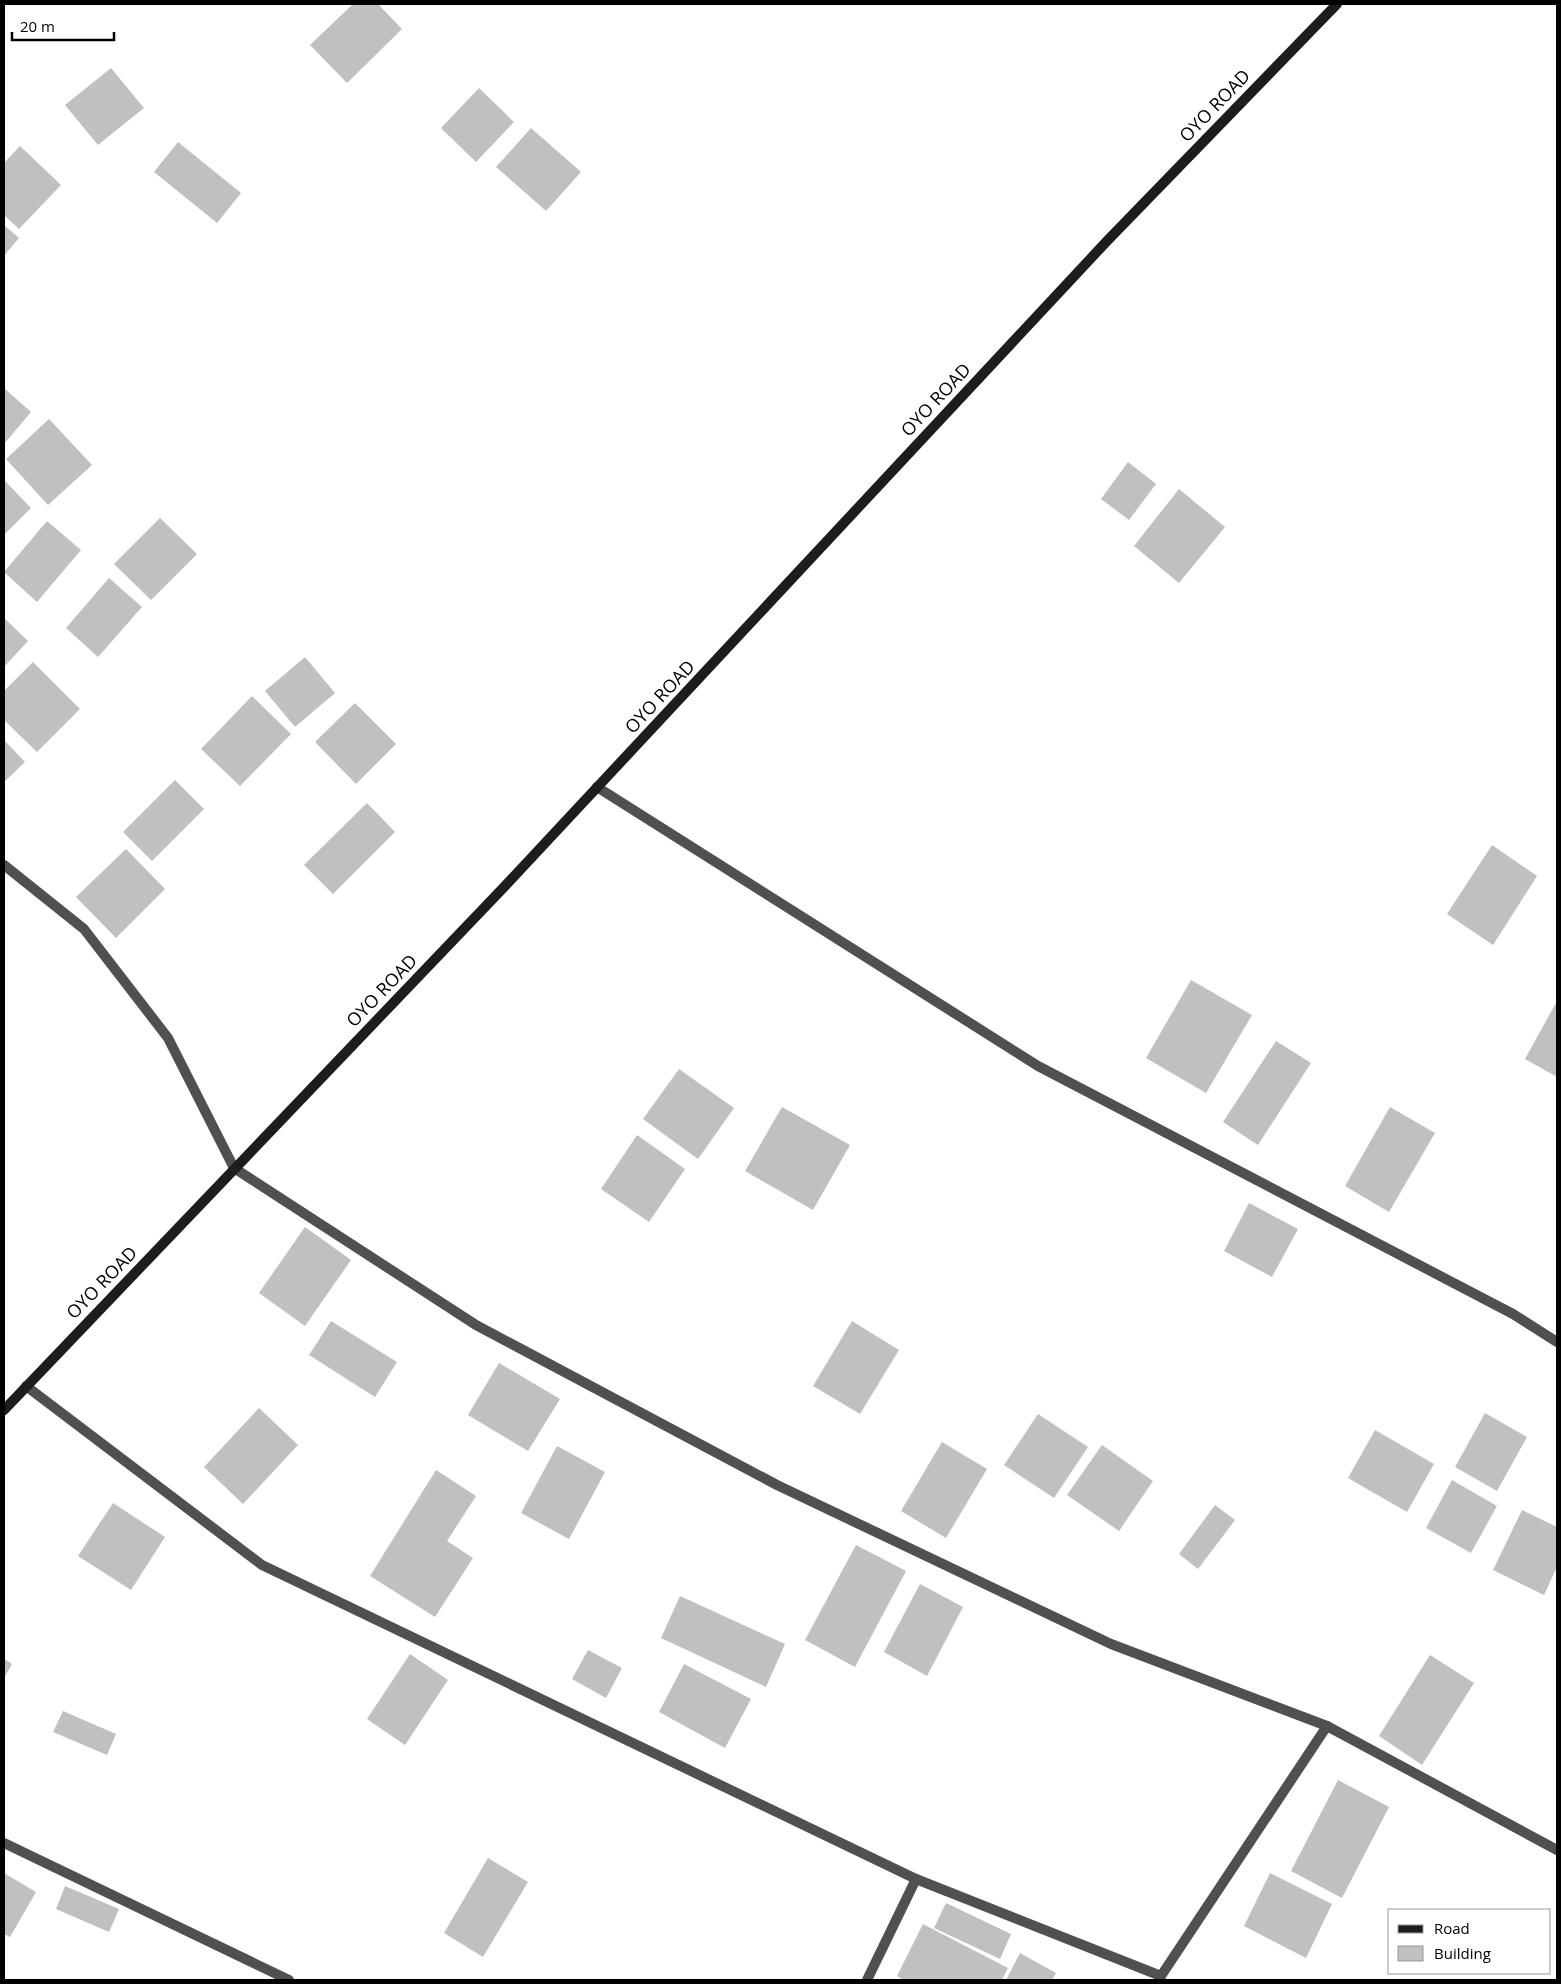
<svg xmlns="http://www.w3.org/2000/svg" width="1561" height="1984" viewBox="0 0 1561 1984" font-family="'Open Sans',sans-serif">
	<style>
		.building { fill: #c0c0c0 }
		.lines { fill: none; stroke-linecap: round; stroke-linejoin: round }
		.street { stroke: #505050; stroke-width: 10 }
		.secondary { stroke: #1d1d1d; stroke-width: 10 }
		.labels { text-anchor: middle; stroke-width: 5; stroke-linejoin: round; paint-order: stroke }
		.street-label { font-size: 18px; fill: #000; stroke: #fff }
	</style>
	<rect width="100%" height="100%" fill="#fff"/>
	<!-- building -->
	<g class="building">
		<polygon points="353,4 378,4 402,29 347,83 310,45"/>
		<polygon points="111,68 144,108 98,145 65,105"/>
		<polygon points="479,88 514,122 476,162 441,128"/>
		<polygon points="531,128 581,172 546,211 496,167"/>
		<polygon points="178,142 241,193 217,223 154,172"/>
		<polygon points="20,146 61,185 19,229 4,215 4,163"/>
		<polygon points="4,225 19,238 4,256"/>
		<polygon points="4,388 31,412 4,444"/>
		<polygon points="49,419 92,465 48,505 6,459"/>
		<polygon points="1128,462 1156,484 1129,520 1101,499"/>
		<polygon points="4,480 31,508 4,535"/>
		<polygon points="1179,489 1225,527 1179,583 1134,546"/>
		<polygon points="160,518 197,554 151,600 114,564"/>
		<polygon points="47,521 81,550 37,602 4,572"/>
		<polygon points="109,578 142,607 98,657 66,628"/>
		<polygon points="4,618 28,641 4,667"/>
		<polygon points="305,657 335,693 295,727 265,691"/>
		<polygon points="33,662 80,709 37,752 4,720 4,691"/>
		<polygon points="252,696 291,734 240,786 201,749"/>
		<polygon points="355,703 396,744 356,784 315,742"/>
		<polygon points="4,740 25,762 4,782"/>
		<polygon points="175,780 204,809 152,861 123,832"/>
		<polygon points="367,803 395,832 333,894 304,865"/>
		<polygon points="1492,845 1537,876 1493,945 1447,914"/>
		<polygon points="126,849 165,889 116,938 76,897"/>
		<polygon points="1191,980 1252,1015 1206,1093 1146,1058"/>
		<polygon points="1557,1001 1557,1077 1525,1059"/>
		<polygon points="1276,1041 1311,1063 1258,1145 1223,1122"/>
		<polygon points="679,1069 734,1108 698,1159 643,1119"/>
		<polygon points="782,1107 850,1145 813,1210 745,1171"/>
		<polygon points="1390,1107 1435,1133 1389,1212 1345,1186"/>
		<polygon points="637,1135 685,1169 649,1222 601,1189"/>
		<polygon points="1249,1203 1298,1229 1272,1277 1224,1251"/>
		<polygon points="305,1227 351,1260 305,1326 259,1293"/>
		<polygon points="331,1321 397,1362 375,1397 309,1355"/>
		<polygon points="852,1321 899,1350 860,1414 813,1386"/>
		<polygon points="499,1363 560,1399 528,1451 468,1415"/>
		<polygon points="259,1408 298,1445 243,1504 204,1467"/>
		<polygon points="1485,1413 1527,1437 1497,1491 1455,1467"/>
		<polygon points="1038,1414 1088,1447 1054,1498 1004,1465"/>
		<polygon points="1375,1430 1434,1464 1407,1512 1348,1478"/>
		<polygon points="942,1442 987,1469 946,1538 901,1511"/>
		<polygon points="1102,1445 1153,1481 1119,1531 1067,1495"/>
		<polygon points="557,1446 605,1472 569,1539 521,1513"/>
		<polygon points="436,1470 476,1496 447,1541 473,1558 435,1617 370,1576"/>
		<polygon points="1452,1480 1497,1506 1471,1553 1426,1528"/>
		<polygon points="113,1503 165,1537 131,1590 78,1556"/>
		<polygon points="1215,1505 1235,1520 1198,1569 1179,1554"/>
		<polygon points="1522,1510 1557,1527 1557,1567 1544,1595 1493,1570"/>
		<polygon points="856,1545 906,1571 855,1667 805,1640"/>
		<polygon points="920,1584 963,1607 927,1676 884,1652"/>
		<polygon points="680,1596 785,1644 766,1687 661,1638"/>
		<polygon points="588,1650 622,1668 606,1698 572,1679"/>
		<polygon points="410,1654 448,1680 405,1745 367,1719"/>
		<polygon points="1430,1655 1474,1683 1422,1765 1379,1736"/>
		<polygon points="4,1659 12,1664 4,1678"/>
		<polygon points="684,1664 751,1699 725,1748 659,1712"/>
		<polygon points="63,1711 116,1734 107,1755 53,1732"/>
		<polygon points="1338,1780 1389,1807 1342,1898 1291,1871"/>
		<polygon points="488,1858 528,1882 483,1957 444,1933"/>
		<polygon points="4,1873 36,1892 10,1937 4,1934"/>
		<polygon points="1270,1873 1332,1904 1306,1958 1244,1926"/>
		<polygon points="65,1886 119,1909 109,1932 56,1909"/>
		<polygon points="946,1903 1011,1934 1000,1959 934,1928"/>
		<polygon points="923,1924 1008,1968 1002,1980 904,1980 897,1976"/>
		<polygon points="1020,1953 1056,1973 1052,1980 1006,1980"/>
	</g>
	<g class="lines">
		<!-- street -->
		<g class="street">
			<polyline points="597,787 1038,1066 1513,1314 1557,1342"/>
			<polyline points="4,865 84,929 168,1038 234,1168 476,1325 777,1485 1111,1644 1327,1726 1557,1850"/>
			<polyline points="26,1386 262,1565 916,1879 1161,1976"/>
			<polyline points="4,1843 289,1980"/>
			<polyline points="867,1980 916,1879"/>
			<polyline points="1160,1980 1161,1976 1327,1726"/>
		</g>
		<!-- secondary -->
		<polyline class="secondary" points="4,1410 505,886 1107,241 1337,4"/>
	</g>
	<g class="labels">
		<!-- street labels -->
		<g class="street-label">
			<text transform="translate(1215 106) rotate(-46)" y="6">OYO ROAD</text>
			<text transform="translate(936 400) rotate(-47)" y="6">OYO ROAD</text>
			<text transform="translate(660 697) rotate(-47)" y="6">OYO ROAD</text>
			<text transform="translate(382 991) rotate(-46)" y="6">OYO ROAD</text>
			<text transform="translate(102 1283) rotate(-46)" y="6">OYO ROAD</text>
		</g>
	</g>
	<!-- border -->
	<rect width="1561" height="1984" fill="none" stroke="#000000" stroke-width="10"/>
	<!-- legend -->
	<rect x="1388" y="1909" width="162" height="65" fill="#ffffff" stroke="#999999"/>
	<rect x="1398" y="1925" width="25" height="8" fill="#1d1d1d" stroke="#999999"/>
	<text x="1434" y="1934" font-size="15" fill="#000000">Road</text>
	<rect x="1398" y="1946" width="25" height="15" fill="#c0c0c0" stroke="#999999"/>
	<text x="1434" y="1959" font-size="15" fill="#000000">Building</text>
	<!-- scale -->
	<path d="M12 32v8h102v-8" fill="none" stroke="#000000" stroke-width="2.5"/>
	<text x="20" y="32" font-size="15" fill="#000000" stroke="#ffffff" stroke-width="4" paint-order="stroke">20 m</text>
</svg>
